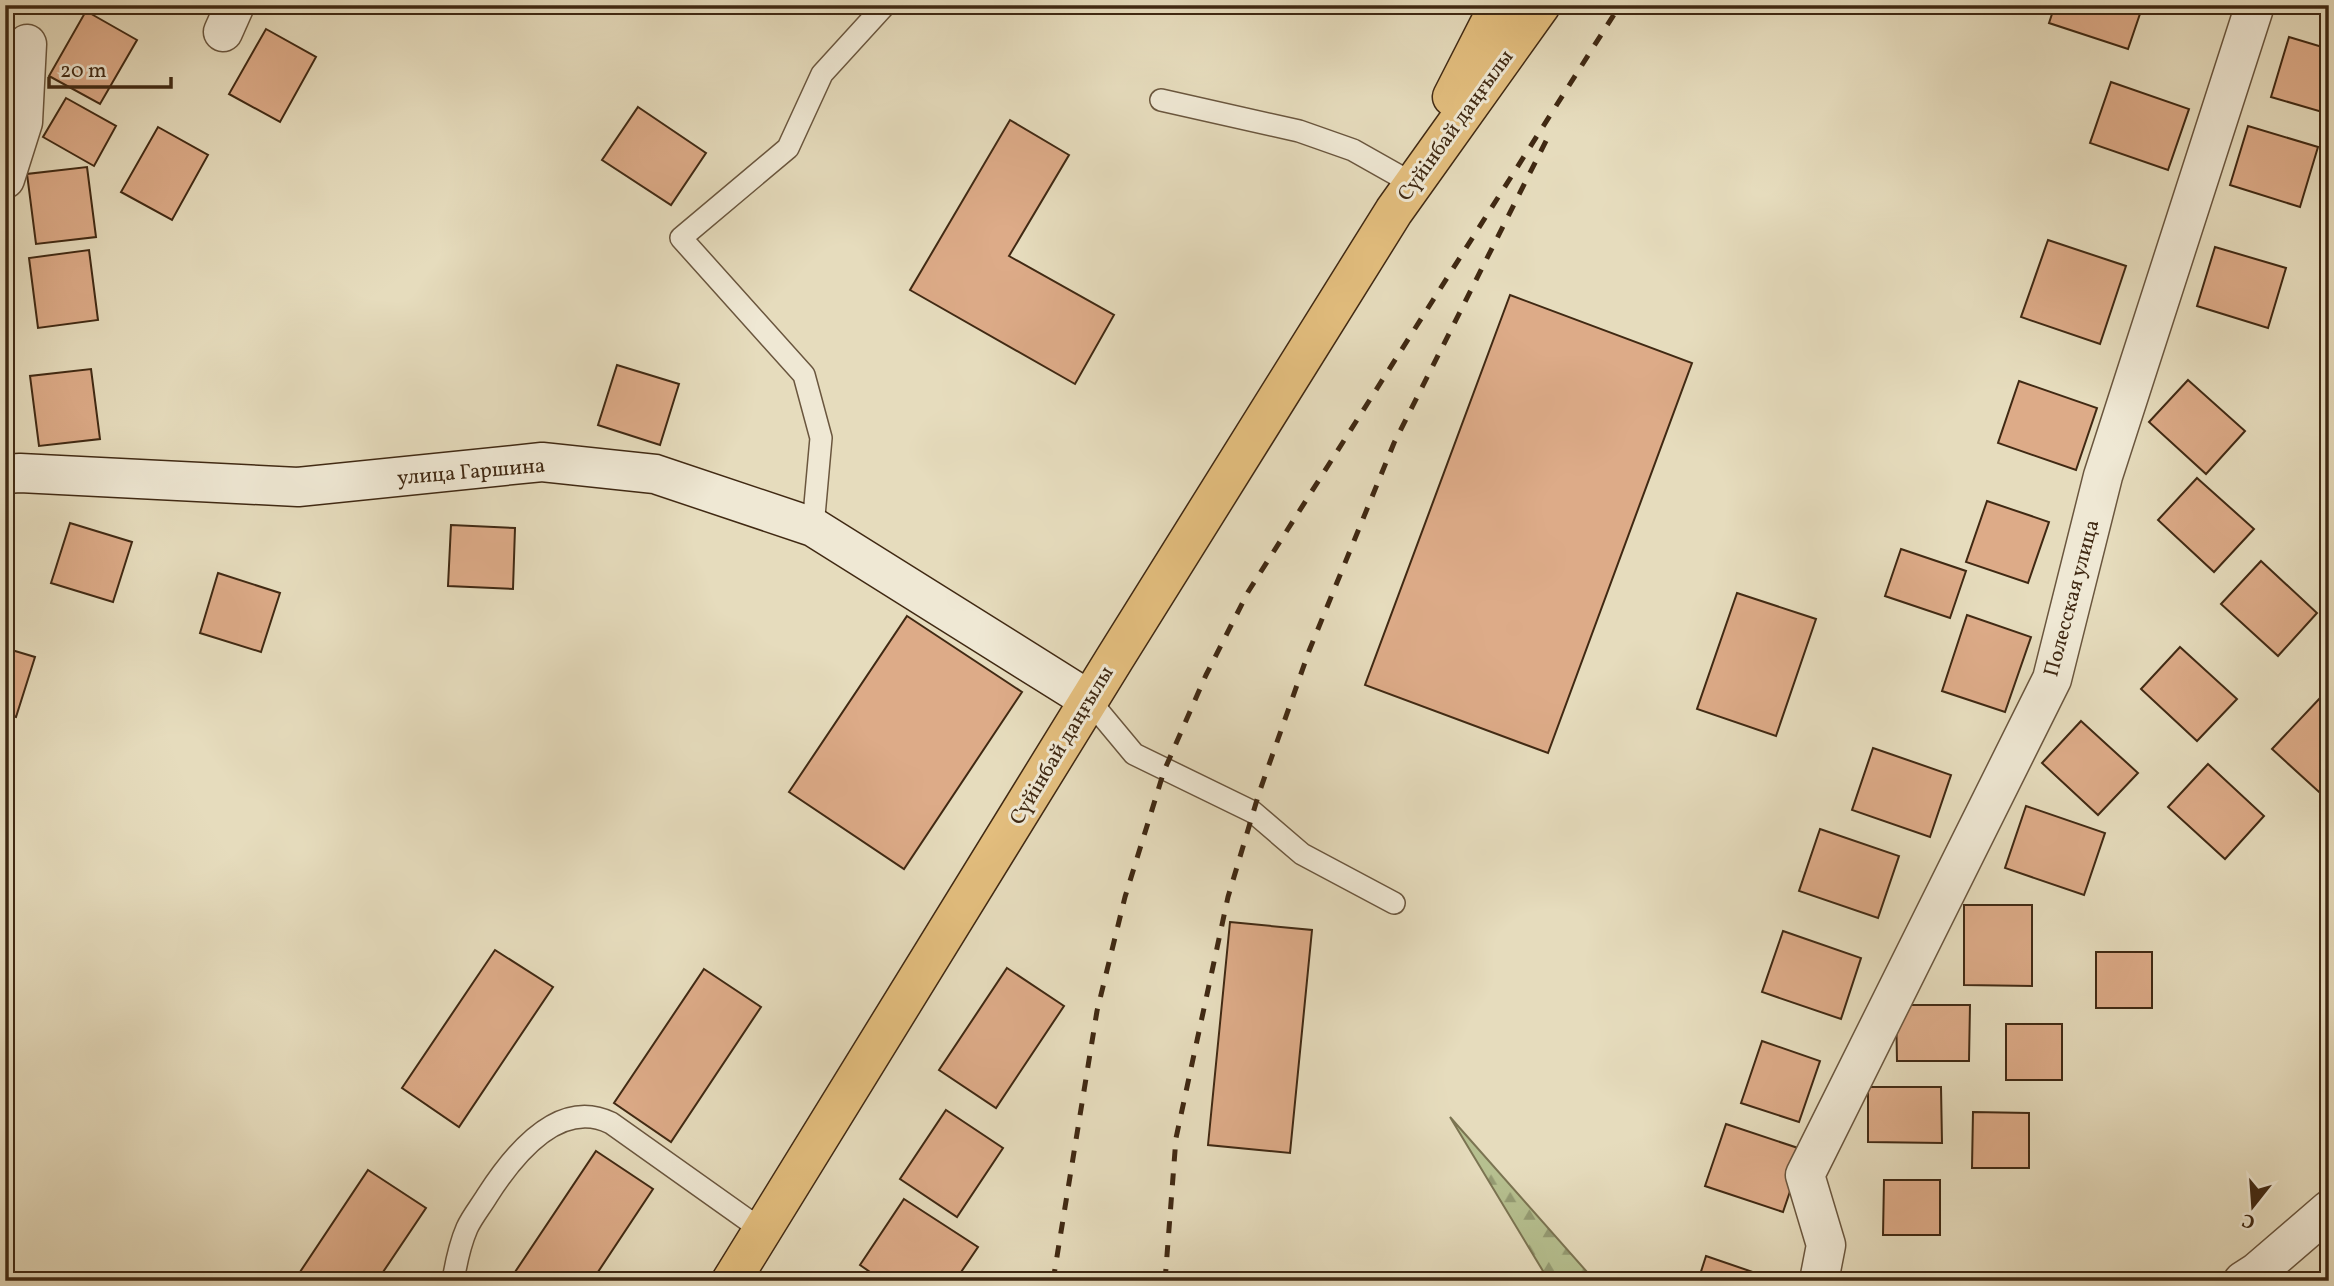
<svg xmlns="http://www.w3.org/2000/svg" width="2334" height="1286" viewBox="0 0 2334 1286" font-family="Vollkorn,serif">
	<style>
		.forest { fill: url(#forest-firs); stroke: #7b7452; stroke-width: 2 }
		.building { fill: #ddab88; stroke: #402913; stroke-width: 2 }
		.lines { fill: none; stroke-linecap: round; stroke-linejoin: round }
		.lane-casing { stroke: #6a563e; stroke-width: 24 }
		.street-casing { stroke: #6a563e; stroke-width: 41 }
		.secondary-casing { stroke: #402913; stroke-width: 41 }
		.primary-casing { stroke: #402913; stroke-width: 41 }
		.lane { stroke: #efe8d4; stroke-width: 21 }
		.street { stroke: #efe8d4; stroke-width: 38 }
		.secondary { stroke: #efe8d4; stroke-width: 38 }
		.primary { stroke: #e3be7e; stroke-width: 38 }
		.rail { stroke: #402913; stroke-width: 5; stroke-dasharray: 12 12; stroke-linecap: butt }
		.labels { text-anchor: middle; stroke-width: 6; stroke-linejoin: round; paint-order: stroke }
		.street-label { font-size: 21px; fill: #402913; stroke: #efe8d4 }
	</style>
	<defs>
		<pattern id="forest-firs" width="22" height="20" patternUnits="userSpaceOnUse" patternTransform="scale(1.75)"><rect width="22" height="20" fill="#b6c090"/><path d="M5 1l3.5 6h-7zM16 11l3.5 6h-7z" fill="#959c74"/></pattern>
	</defs>
	<rect width="100%" height="100%" fill="#e6dcbd"/>
	<filter id="stains"><feTurbulence type="fractalNoise" baseFrequency=".00286" numOctaves="4"/><feColorMatrix values="0 0 0 0 .2 0 0 0 0 .09 0 0 0 0 .02 0 0 0 .5 -.17"/></filter>
	<radialGradient id="worn" r=".72"><stop offset=".6" stop-color="#630" stop-opacity="0"/><stop offset="1" stop-color="#630" stop-opacity=".3"/></radialGradient>
	<!-- forest -->
	<polygon class="forest" points="1450,1117 1595,1281 1549,1281"/>
	<!-- building -->
	<g class="building">
		<polygon points="2055,5 2143,5 2128,49 2049,23"/>
		<polygon points="86,11 137,40 100,104 49,76"/>
		<polygon points="266,29 316,57 280,122 229,94"/>
		<polygon points="2289,37 2329,49 2329,114 2271,97"/>
		<polygon points="2111,82 2189,109 2168,170 2090,143"/>
		<polygon points="66,98 116,126 94,166 43,137"/>
		<polygon points="638,107 706,153 671,205 602,160"/>
		<polygon points="1010,120 1069,155 1009,256 1114,315 1075,384 910,290"/>
		<polygon points="2248,126 2318,147 2300,207 2230,185"/>
		<polygon points="158,127 208,155 172,220 121,192"/>
		<polygon points="87,167 96,237 36,244 27,174"/>
		<polygon points="2048,240 2126,266 2100,344 2021,317"/>
		<polygon points="2215,247 2286,268 2268,328 2197,306"/>
		<polygon points="89,250 98,320 38,328 29,258"/>
		<polygon points="1510,295 1692,363 1548,753 1365,685"/>
		<polygon points="617,365 679,384 660,445 598,425"/>
		<polygon points="91,369 100,439 39,446 30,376"/>
		<polygon points="2188,380 2245,431 2206,474 2149,422"/>
		<polygon points="2019,381 2097,408 2076,470 1998,443"/>
		<polygon points="2197,478 2254,529 2214,572 2158,520"/>
		<polygon points="1987,501 2049,522 2028,583 1966,562"/>
		<polygon points="70,523 132,542 113,602 51,583"/>
		<polygon points="451,525 515,528 513,589 448,586"/>
		<polygon points="1901,549 1966,571 1950,618 1885,596"/>
		<polygon points="2261,561 2317,613 2278,656 2221,604"/>
		<polygon points="218,573 280,593 261,652 200,633"/>
		<polygon points="1737,593 1816,619 1776,736 1697,709"/>
		<polygon points="1967,615 2031,637 2005,712 1942,691"/>
		<polygon points="907,616 1022,692 904,869 789,792"/>
		<polygon points="2180,647 2237,699 2197,741 2141,689"/>
		<polygon points="5,648 35,657 16,717 5,714"/>
		<polygon points="2321,697 2329,704 2329,801 2272,749"/>
		<polygon points="2081,721 2138,773 2098,815 2042,763"/>
		<polygon points="1873,748 1951,775 1930,837 1852,810"/>
		<polygon points="2208,764 2264,816 2225,859 2168,807"/>
		<polygon points="2026,806 2105,833 2084,895 2005,868"/>
		<polygon points="1820,829 1899,856 1878,918 1799,891"/>
		<polygon points="1964,905 2032,905 2032,986 1964,985"/>
		<polygon points="1230,922 1312,930 1290,1153 1208,1145"/>
		<polygon points="1783,931 1861,958 1841,1019 1762,992"/>
		<polygon points="495,950 553,987 459,1127 402,1088"/>
		<rect x="2096" y="952" width="56" height="56"/>
		<polygon points="1007,968 1064,1006 996,1108 939,1070"/>
		<polygon points="704,969 761,1007 671,1142 614,1103"/>
		<polygon points="1896,1005 1970,1005 1969,1061 1897,1061"/>
		<rect x="2006" y="1024" width="56" height="56"/>
		<polygon points="1762,1041 1820,1061 1799,1122 1741,1103"/>
		<polygon points="1868,1087 1941,1087 1942,1143 1868,1142"/>
		<polygon points="946,1110 1003,1148 957,1217 900,1179"/>
		<polygon points="1973,1112 2029,1113 2029,1168 1972,1168"/>
		<polygon points="1726,1124 1804,1150 1783,1212 1705,1186"/>
		<polygon points="596,1151 653,1189 592,1281 509,1281"/>
		<polygon points="368,1170 426,1208 377,1281 294,1281"/>
		<polygon points="1884,1180 1940,1180 1940,1235 1883,1235"/>
		<polygon points="904,1199 978,1247 955,1281 883,1281 860,1265"/>
		<polygon points="1706,1256 1779,1281 1698,1281"/>
	</g>
	<g class="lines">
		<!-- lane casing -->
		<g class="lane-casing">
			<g id="lane">
				<polyline points="1161,100 1299,131 1353,150 1408,181"/>
				<polyline points="813,527 821,438 804,375 681,238 788,148 822,74 885,5"/>
				<polyline points="1089,700 1134,754 1253,812 1302,854 1394,903"/>
				<path d="M 453,1281 C 456,1263 460,1244 467,1228 C 472,1217 481,1206 487,1196 C 512,1157 558,1097 611,1123 L 763,1231"/>
			</g>
		</g>
		<!-- street casing -->
		<g class="street-casing">
			<g id="street">
				<polyline points="223,32 235,5"/>
				<polyline points="5,179 23,122 27,44"/>
				<polyline points="1819,1281 1826,1245 1805,1175 2052,679 2103,476 2255,5"/>
				<polyline points="2243,1281 2257,1272 2329,1210"/>
			</g>
		</g>
		<!-- secondary casing -->
		<g class="secondary-casing">
			<polyline id="secondary" points="5,474 20,473 298,487 542,462 655,474 813,527 1089,700"/>
		</g>
		<!-- primary casing -->
		<g class="primary-casing">
			<g id="primary">
				<polyline points="1452,97 1499,5"/>
				<polyline points="731,1281 1115,658 1394,211 1541,5"/>
			</g>
		</g>
		<!-- lane -->
		<use href="#lane" class="lane"/>
		<!-- street -->
		<use href="#street" class="street"/>
		<!-- secondary -->
		<use href="#secondary" class="secondary"/>
		<!-- primary -->
		<use href="#primary" class="primary"/>
		<!-- rail -->
		<g class="rail">
			<polyline points="1053,1281 1097,1011 1125,897 1164,771 1206,675 1248,592 1620,5"/>
			<polyline points="1165,1281 1176,1138 1228,897 1259,793 1309,651 1394,443 1549,135"/>
		</g>
	</g>
	<g class="labels">
		<!-- street labels -->
		<g class="street-label">
			<text transform="translate(1455 125) rotate(-54)" y="7">Сүйінбай даңғылы</text>
			<text transform="translate(471 471) rotate(-5)" y="7">улица Гаршина</text>
			<text transform="translate(2071 598) rotate(-75)" y="7">Полесская улица</text>
			<text transform="translate(1061 745) rotate(-59)" y="7">Сүйінбай даңғылы</text>
		</g>
	</g>
	<!-- margin -->
	<rect width="2334" height="1286" fill="none" stroke="#e6dcbd" stroke-width="28"/>
	<rect x="7" y="7" width="2320" height="1272" fill="none" stroke="#402913" stroke-width="3.5"/>
	<rect x="14" y="14" width="2306" height="1258" fill="none" stroke="#402913" stroke-width="2"/>
	<!-- north arrow -->
	<g transform="translate(2253 1206) rotate(197)" stroke="#efe8d4" stroke-width="5" paint-order="stroke">
	<path d="M0-5L12 26L0 18L-12 26Z" fill="#402913"/>
	<text y="-10" font-size="19" font-weight="bold" text-anchor="middle" fill="#402913">С</text>
	</g>
	<!-- scale -->
	<path d="M49 77v10h122v-10" fill="none" stroke="#402913" stroke-width="3.5"/>
	<text x="60" y="77" font-size="21" fill="#402913" stroke="#efe8d4" stroke-width="5" paint-order="stroke">20 m</text>
	<rect width="100%" height="100%" filter="url(#stains)"/>
	<rect width="100%" height="100%" fill="url(#worn)"/>
</svg>
